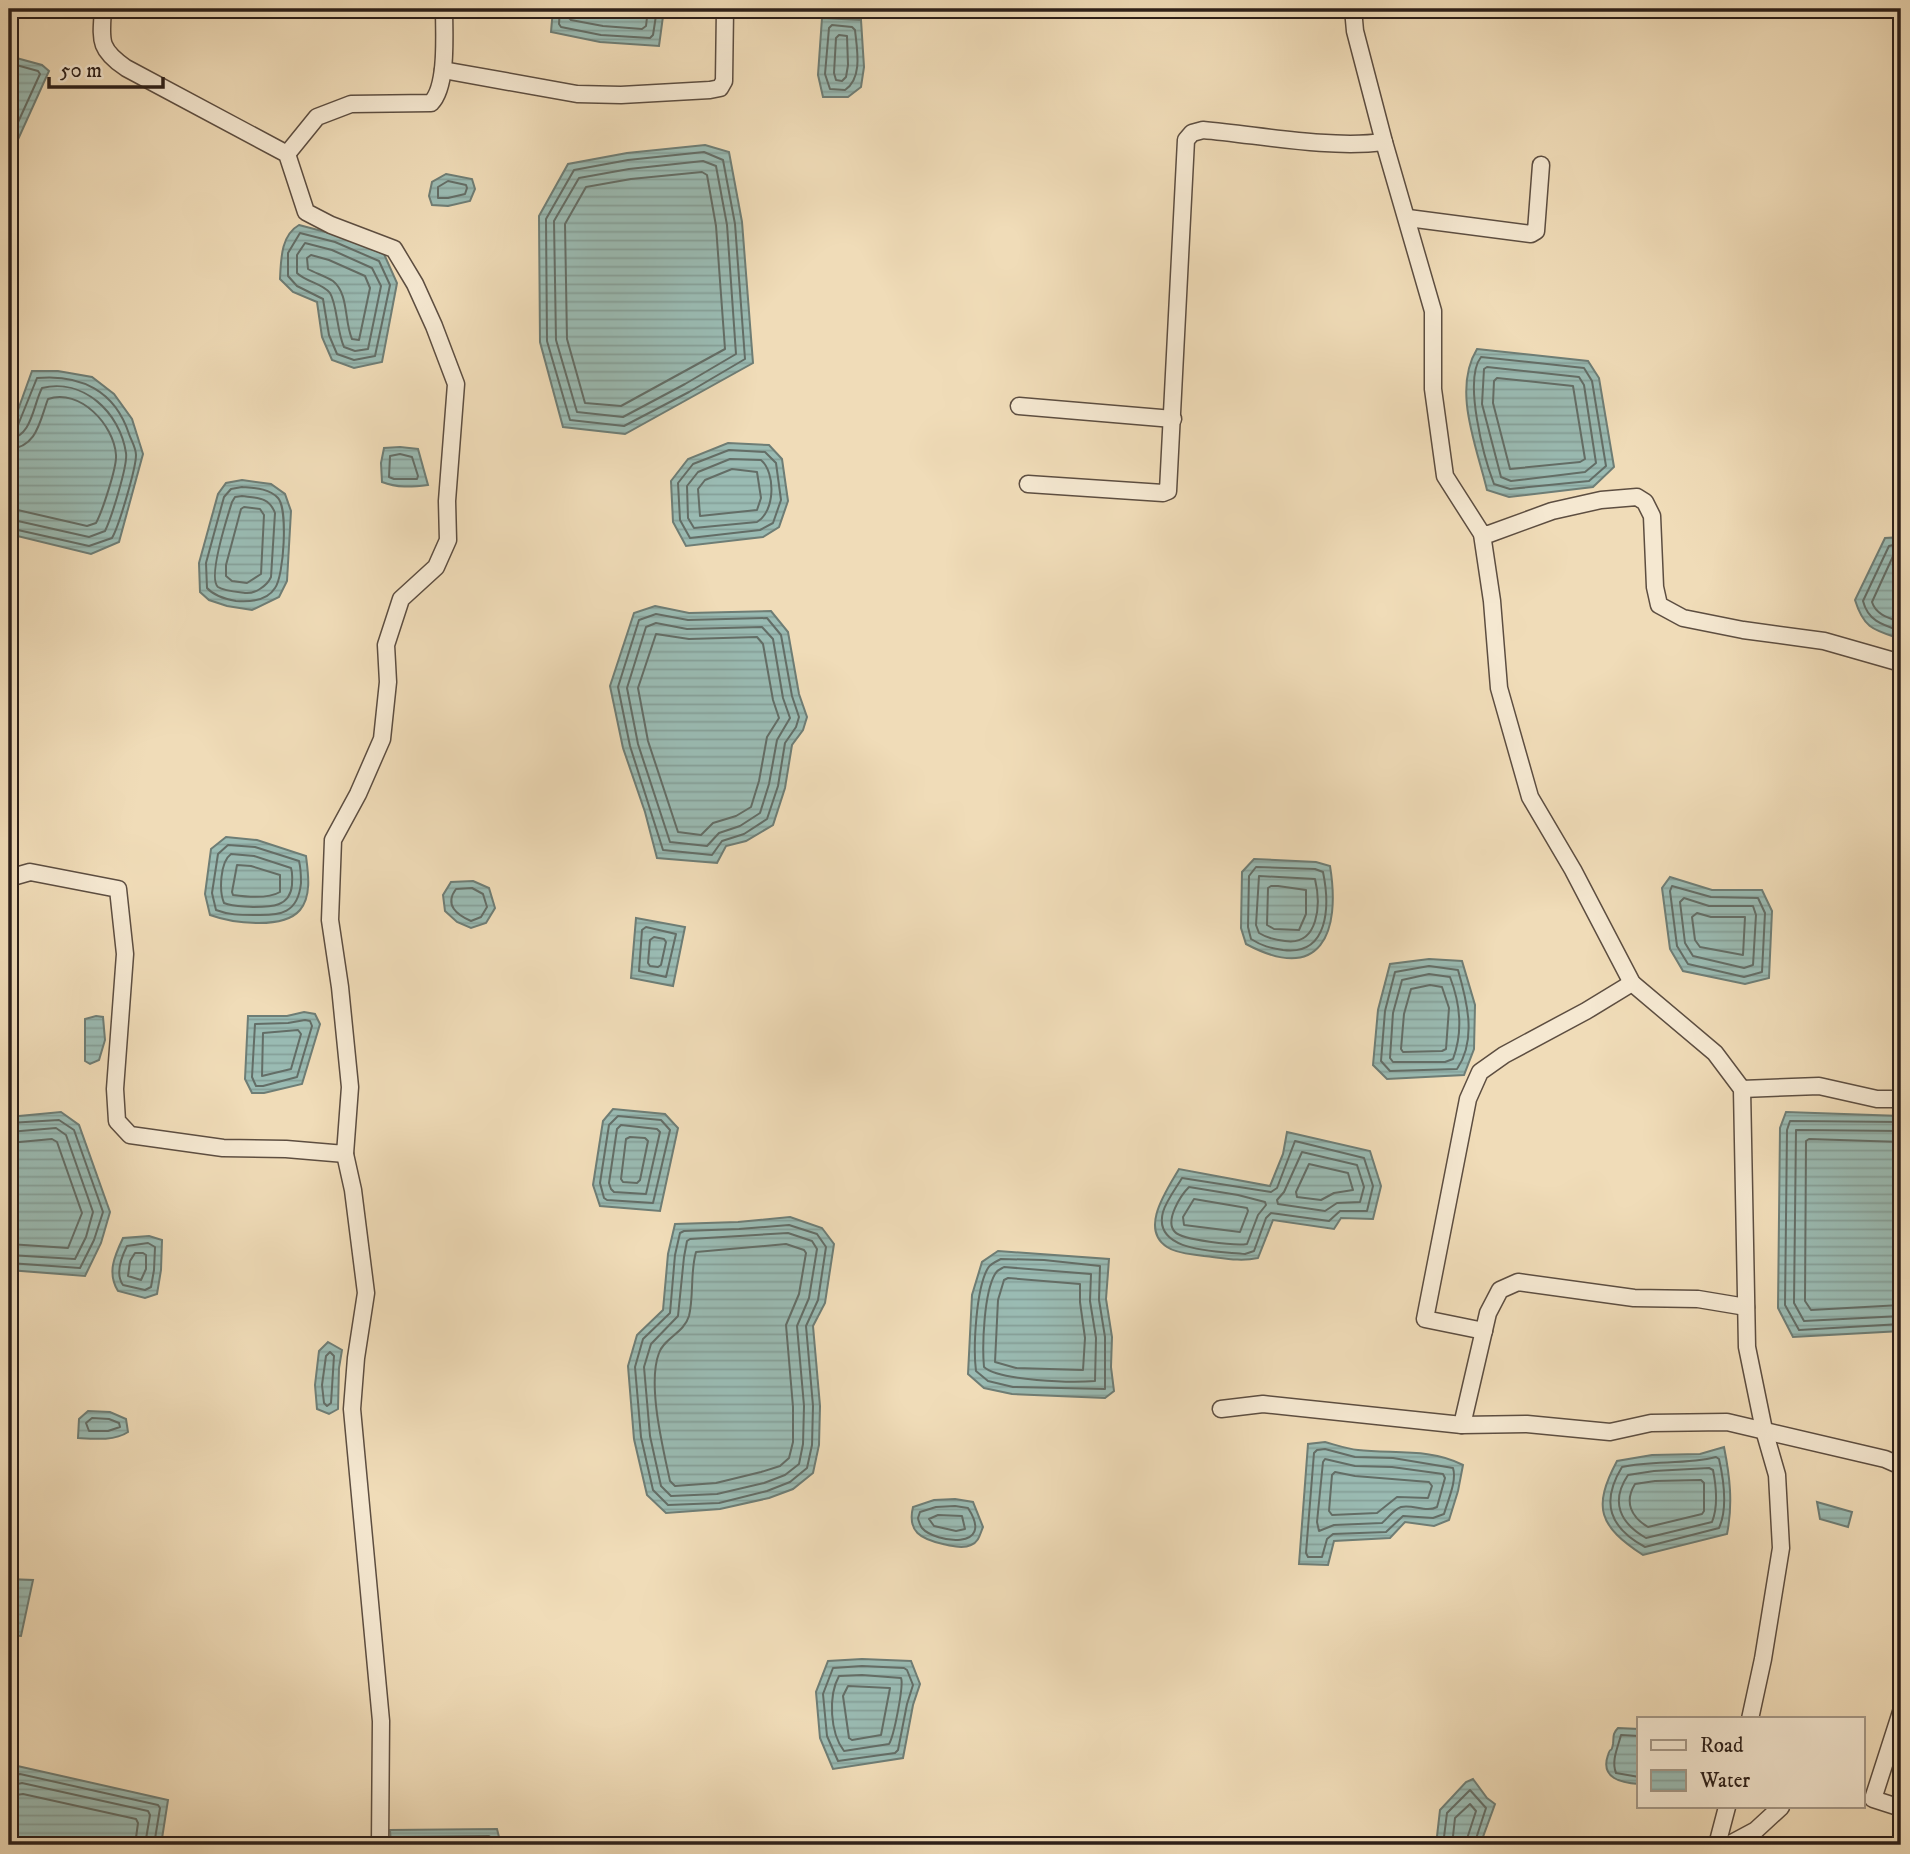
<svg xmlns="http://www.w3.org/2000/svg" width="1910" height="1854" viewBox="0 0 1910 1854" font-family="'IM FELL DW Pica',serif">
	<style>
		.water { fill: url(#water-rules); stroke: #6e7d75; stroke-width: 2 }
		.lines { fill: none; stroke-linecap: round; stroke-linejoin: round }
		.shore { stroke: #636d66; stroke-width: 2 }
		.minor-casing { stroke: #5d4e41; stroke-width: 19 }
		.minor { stroke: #f5e8d1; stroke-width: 16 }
	</style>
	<defs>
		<pattern id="water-rules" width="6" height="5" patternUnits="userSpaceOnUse" patternTransform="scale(1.75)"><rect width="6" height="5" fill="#9abbb3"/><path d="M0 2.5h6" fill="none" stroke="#85a099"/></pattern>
	</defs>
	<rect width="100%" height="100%" fill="#f0dcb8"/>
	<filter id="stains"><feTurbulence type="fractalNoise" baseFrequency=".00286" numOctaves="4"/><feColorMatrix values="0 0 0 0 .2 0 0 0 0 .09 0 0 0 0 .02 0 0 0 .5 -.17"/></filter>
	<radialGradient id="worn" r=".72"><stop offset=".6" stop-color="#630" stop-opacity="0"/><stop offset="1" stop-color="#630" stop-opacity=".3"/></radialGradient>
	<!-- water -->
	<g class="water">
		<polygon points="553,9 664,9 659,46 600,42 551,32"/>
		<polygon points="822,18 861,20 864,67 861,87 848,97 823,97 818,75"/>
		<polygon points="9,56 42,65 49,71 15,146 9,165"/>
		<polygon points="705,145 729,152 742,222 753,363 625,434 563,427 540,342 539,216 568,164 627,153"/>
		<polygon points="446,174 472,179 475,189 470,201 448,206 432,205 429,196 432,182"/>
		<path d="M 299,225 L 337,235 L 384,254 L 397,283 L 382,362 L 354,368 L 332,360 L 322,337 L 317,302 L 293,292 L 280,279 C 281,259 281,235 299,225 Z"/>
		<path d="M 1477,349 L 1588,361 L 1599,378 L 1614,467 L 1593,487 L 1509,497 L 1487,490 C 1477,447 1452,390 1477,349 Z"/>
		<polygon points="32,371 58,371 92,377 114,394 132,419 143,454 119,542 91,554 9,534 9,435"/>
		<polygon points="728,443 769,445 782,459 788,501 779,527 763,537 686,546 673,522 671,481 688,459"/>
		<path d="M 400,447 L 418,449 L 428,485 C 412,487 397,488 382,482 L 381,463 L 384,448 Z"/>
		<polygon points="242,480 271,484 285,494 291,511 287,581 279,597 252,610 227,606 209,600 200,592 199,563 218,494 226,483"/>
		<path d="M 1901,537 L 1901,639 C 1874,630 1864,629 1855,600 L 1885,538 Z"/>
		<polygon points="655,606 689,613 771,611 788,632 799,694 807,717 803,730 792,745 785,788 773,825 746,841 726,846 717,863 657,858 645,812 623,748 610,686 634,613"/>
		<path d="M 226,837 L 257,840 L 306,856 C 308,872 312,896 300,910 C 283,930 232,923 210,915 L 205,894 L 211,849 Z"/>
		<path d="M 1254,859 L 1316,862 L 1330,866 C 1341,933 1321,984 1246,944 L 1241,928 L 1242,872 Z"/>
		<polygon points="1670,877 1712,890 1762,890 1772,911 1769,978 1745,984 1683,971 1670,949 1662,888"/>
		<polygon points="473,881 489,888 495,908 486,923 471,928 457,922 445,911 443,895 451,882"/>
		<polygon points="636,918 685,927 673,986 631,978"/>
		<polygon points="1429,959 1462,961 1475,1005 1474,1049 1464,1075 1387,1079 1373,1065 1378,1010 1390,964"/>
		<polygon points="304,1012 315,1014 320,1024 302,1084 264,1093 252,1093 245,1079 248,1016 287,1016"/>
		<polygon points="96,1016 103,1017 105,1040 99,1060 90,1064 85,1061 85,1019"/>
		<polygon points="613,1109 665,1114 678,1128 660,1211 600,1206 593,1185 603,1121"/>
		<polygon points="61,1112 79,1125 110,1212 101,1243 85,1276 9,1270 9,1117"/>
		<polygon points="1786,1112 1901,1116 1901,1331 1793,1337 1778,1308 1780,1128"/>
		<path d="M 1287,1132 L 1370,1151 L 1381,1186 L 1373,1219 L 1341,1218 L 1334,1229 L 1273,1220 L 1258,1258 C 1240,1262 1223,1258 1204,1256 C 1193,1254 1177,1254 1167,1247 C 1139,1229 1167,1190 1179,1169 L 1270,1186 L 1283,1154 Z"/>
		<polygon points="790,1217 822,1228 834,1244 825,1303 813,1326 820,1406 819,1445 813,1473 793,1489 769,1498 720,1509 666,1513 647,1495 634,1439 628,1366 637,1335 663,1310 668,1254 675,1224 738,1222"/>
		<path d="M 149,1236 L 162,1240 L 161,1270 L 157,1294 L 145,1298 L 118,1291 C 107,1273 114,1257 123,1238 Z"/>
		<polygon points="998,1251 1109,1259 1106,1299 1112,1337 1111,1367 1114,1391 1105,1398 1012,1394 984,1388 968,1374 972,1295 982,1262"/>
		<polygon points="328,1342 342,1350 339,1368 338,1409 329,1414 317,1409 315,1385 319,1351"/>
		<path d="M 88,1411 L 110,1412 L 126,1419 L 128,1432 C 115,1441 94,1439 78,1438 L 79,1419 Z"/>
		<path d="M 1325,1442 C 1336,1445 1347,1449 1358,1450 C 1392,1454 1431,1448 1463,1465 L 1458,1491 L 1449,1520 L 1434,1526 L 1405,1522 L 1390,1538 L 1334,1541 L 1328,1565 L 1299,1564 L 1308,1444 Z"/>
		<path d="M 1724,1447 C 1730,1477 1733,1504 1727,1534 L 1643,1555 C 1599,1526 1592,1508 1617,1461 L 1652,1455 L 1700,1454 Z"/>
		<path d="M 955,1499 L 973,1502 L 983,1527 C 980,1534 979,1542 971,1545 C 963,1549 952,1546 943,1544 C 921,1539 907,1532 913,1507 L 934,1500 Z"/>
		<polygon points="1817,1502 1852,1512 1848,1527 1820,1519"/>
		<polygon points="9,1579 33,1580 21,1636 9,1635"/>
		<polygon points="862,1659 911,1661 920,1684 913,1705 903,1758 833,1769 820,1738 816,1692 828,1661"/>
		<path d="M 1618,1728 L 1639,1729 L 1639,1784 C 1621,1783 1600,1778 1608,1755 C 1611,1745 1611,1755 1613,1744 C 1614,1737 1612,1734 1618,1728 Z"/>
		<polygon points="13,1765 168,1800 161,1845 9,1845 9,1792"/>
		<polygon points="1473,1779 1487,1798 1495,1804 1480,1845 1436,1845 1440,1810 1466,1782"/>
		<polygon points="497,1829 501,1845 391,1845 390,1830"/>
	</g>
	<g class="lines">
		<!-- shore -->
		<g class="shore">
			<polyline points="560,9 559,24 561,27 601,35 650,38 653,35 657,9"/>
			<polyline points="568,9 568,17 571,20 603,26 642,29 646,26 648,9"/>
			<path d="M 832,25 L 852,27 L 855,30 C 857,49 863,78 845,90 L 830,89 L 825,74 L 829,28 Z"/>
			<polygon points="839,35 847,36 848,65 846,77 842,81 836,80 834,73 836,38"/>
			<polyline points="9,63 38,71 40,74 9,142"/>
			<polygon points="704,152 723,160 735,224 745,359 689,392 624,426 570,420 547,341 546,219 574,170 628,160"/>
			<polygon points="703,161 716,166 727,225 736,354 685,384 623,417 577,412 556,340 554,221 579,178 629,169"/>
			<polygon points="702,172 707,175 716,226 725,349 621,406 585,403 567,339 565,224 586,187 631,179"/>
			<polygon points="448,181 466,185 467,188 465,194 448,198 438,198 438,187"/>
			<polygon points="300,233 335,242 379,261 390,285 375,356 354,360 337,354 329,335 323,299 297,286 288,276 288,253"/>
			<path d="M 305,243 L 332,250 L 372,268 L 381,286 L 368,349 L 355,351 L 344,347 C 337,332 337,304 330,293 C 322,283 306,282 297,273 L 297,255 Z"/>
			<path d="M 311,255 L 329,260 L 365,276 L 370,288 L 359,340 L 352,339 C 344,321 349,294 333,281 C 325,276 315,273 308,269 L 307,258 Z"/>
			<path d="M 1481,357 L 1584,368 L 1592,381 L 1606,466 L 1589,481 L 1510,489 L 1494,484 C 1484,458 1463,380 1481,357 Z"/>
			<polygon points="1487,367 1579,377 1584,385 1596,463 1585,472 1511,481 1501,477 1482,404 1484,369"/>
			<polygon points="1497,378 1573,386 1585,459 1580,462 1510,469 1493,403 1494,381"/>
			<path d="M 9,430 L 18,425 L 37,378 C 81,374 115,391 129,434 C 131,440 136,448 136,455 C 136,468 119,526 112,538 L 89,546 L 9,528"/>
			<path d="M 9,439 C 32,437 33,405 42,388 C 83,378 120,412 126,453 C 128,465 111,519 105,531 L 89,537 L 9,519"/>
			<path d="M 9,449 C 37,448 40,420 48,399 C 80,388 114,425 116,455 C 117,467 102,512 96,523 L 87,526 L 9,508"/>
			<polygon points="729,450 765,452 776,463 781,500 773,523 760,530 690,538 680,520 678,483 693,464"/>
			<polygon points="400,454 412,457 418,476 417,479 394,479 389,477 390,456"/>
			<path d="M 730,459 L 761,460 C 776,473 775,512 757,522 L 694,528 L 688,518 L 687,486 L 698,472 Z"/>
			<polygon points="732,469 757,472 761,498 757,510 700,516 698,489 705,480"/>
			<path d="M 242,487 C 254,488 269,488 278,498 C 288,509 284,576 275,588 C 267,601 249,602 236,601 C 225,599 214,596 207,588 L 206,563 L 224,497 L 231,489 Z"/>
			<path d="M 242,496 C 258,498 269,497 275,513 L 271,577 C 267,586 255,594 245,593 C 237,592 224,591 218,587 C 207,578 228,515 232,502 L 235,497 Z"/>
			<polygon points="244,507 260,509 264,515 261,574 247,583 232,581 226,576 226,565 241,509"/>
			<path d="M 1901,543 L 1889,546 L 1863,601 C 1868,621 1883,625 1901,631"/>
			<path d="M 1901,552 L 1894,554 L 1872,602 C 1876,615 1889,618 1901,622"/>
			<polygon points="656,614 688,620 767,618 781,635 792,696 799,717 796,727 785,743 778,786 767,819 744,834 722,841 712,855 663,850 630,746 618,687 639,620"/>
			<polygon points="656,623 687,629 762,627 773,639 783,698 790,718 777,740 769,784 760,813 740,826 719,833 707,846 670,842 638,744 627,688 646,627"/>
			<polygon points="656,634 689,639 757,637 763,644 773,700 779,718 767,737 759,781 751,807 736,816 713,823 701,835 678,832 648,741 638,688"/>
			<path d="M 228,845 L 255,847 L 299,861 C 301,869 301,875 301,883 C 298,913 281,916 254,915 C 240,915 229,915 216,910 L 212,893 L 218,854 Z"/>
			<path d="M 231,854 L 254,856 L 291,868 C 293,874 292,878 292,885 C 290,907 271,907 253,907 C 243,906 233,907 224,903 C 219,891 220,862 231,854 Z"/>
			<path d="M 237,865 L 251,866 L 280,875 L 280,892 C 268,899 247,897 233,895 L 232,892 Z"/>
			<path d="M 1256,867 L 1315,869 L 1323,872 C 1330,906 1329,956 1283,950 C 1270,948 1262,946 1251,939 L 1248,927 L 1249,876 Z"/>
			<path d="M 1259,876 L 1315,879 C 1321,904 1319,946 1285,941 C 1275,940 1267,938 1259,933 L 1256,925 Z"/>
			<polygon points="1278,886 1306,890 1306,914 1299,930 1274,929 1267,925 1268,888 1271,886"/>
			<polygon points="1672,886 1711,897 1758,898 1765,913 1762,972 1744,977 1688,964 1677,946 1670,891"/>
			<path d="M 472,888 L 483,894 L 487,907 L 481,917 L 471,921 C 457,915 444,905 456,889 Z"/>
			<polygon points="1684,898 1709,906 1753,906 1756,915 1753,965 1744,968 1693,956 1685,943 1680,902"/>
			<polygon points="1697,913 1711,917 1745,917 1743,955 1700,947 1695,940 1692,917"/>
			<polygon points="646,927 676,934 666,977 639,971 642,930"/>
			<polygon points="654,937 664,939 666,942 661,965 658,967 650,966 648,963 650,940"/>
			<path d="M 1429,966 L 1458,970 C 1467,1001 1477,1040 1457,1069 L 1390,1071 L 1381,1061 L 1385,1011 L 1395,972 Z"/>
			<path d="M 1429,974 L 1450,977 C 1460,1003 1463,1032 1453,1059 L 1445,1062 L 1393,1062 L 1390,1058 L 1393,1013 L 1402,980 Z"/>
			<polygon points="1430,985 1442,987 1449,1008 1446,1049 1442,1051 1403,1052 1401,1049 1404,1014 1411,989"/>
			<polygon points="305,1020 310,1021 312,1026 297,1077 263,1086 256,1086 252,1077 255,1024 288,1023"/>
			<polygon points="298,1030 301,1034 291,1069 262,1076 263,1033"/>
			<polygon points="618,1116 661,1120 670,1130 653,1203 607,1200 604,1198 600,1183 609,1125"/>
			<polyline points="1901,1122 1790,1121 1787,1130 1785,1305 1799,1330 1901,1324"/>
			<polyline points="9,1123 59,1120 74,1130 103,1212 94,1240 80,1268 9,1263"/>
			<polygon points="621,1125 657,1129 660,1132 646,1194 614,1192 611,1189 609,1183 617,1129"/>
			<polyline points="1901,1131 1796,1130 1794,1303 1804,1321 1901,1316"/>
			<polyline points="9,1132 56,1128 66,1135 93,1212 86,1237 75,1259 9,1255"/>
			<polygon points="630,1137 645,1138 648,1141 640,1180 637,1183 623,1182 621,1179 626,1139"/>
			<path d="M 1295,1141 L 1364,1158 L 1373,1186 L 1367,1211 L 1340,1211 L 1329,1221 L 1271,1213 L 1266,1218 L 1254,1251 L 1245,1254 C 1219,1251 1152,1253 1163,1212 C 1166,1201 1176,1188 1182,1178 L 1271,1192 L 1277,1188 Z"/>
			<polyline points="1901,1142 1809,1139 1806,1141 1805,1301 1811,1310 1901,1305"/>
			<polyline points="9,1143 52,1139 57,1142 82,1213 68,1248 9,1244"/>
			<polygon points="1302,1152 1357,1165 1364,1187 1360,1202 1337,1203 1325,1211 1278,1204 1277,1200 1284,1192"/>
			<polygon points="1309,1164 1348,1173 1353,1190 1334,1193 1321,1200 1297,1197 1296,1192"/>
			<path d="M 1189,1187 L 1238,1195 L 1265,1202 L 1266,1205 L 1258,1215 L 1247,1244 C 1236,1246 1182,1240 1175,1232 C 1164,1221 1181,1195 1189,1187 Z"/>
			<polygon points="1194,1199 1247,1208 1248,1211 1240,1232 1184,1225 1183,1217"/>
			<polygon points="789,1225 817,1234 826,1247 818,1300 806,1326 813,1406 812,1445 807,1468 790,1482 767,1491 719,1503 668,1505 653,1490 641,1437 635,1367 643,1339 670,1313 675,1255 680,1233 684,1231 739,1229"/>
			<polygon points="788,1233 812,1241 817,1249 809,1298 797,1326 804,1406 803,1444 799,1464 785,1475 764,1483 717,1494 671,1496 661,1486 650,1436 644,1367 651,1344 678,1316 684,1257 687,1241 690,1239"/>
			<path d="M 148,1243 L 155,1247 L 154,1270 L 151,1287 L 145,1290 L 123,1285 C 115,1274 121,1258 127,1246 Z"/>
			<path d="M 786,1244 L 804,1250 L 806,1253 L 799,1294 L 786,1325 L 793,1407 L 793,1442 L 789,1458 L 780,1466 L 761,1472 L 716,1483 L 675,1486 L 670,1481 C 663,1448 647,1384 659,1353 C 664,1338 684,1333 689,1316 C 694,1295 690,1273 696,1252 Z"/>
			<polygon points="135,1253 143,1253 146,1255 146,1269 141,1280 128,1276 130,1261"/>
			<path d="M 1001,1259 L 1044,1260 L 1100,1266 L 1099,1300 L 1105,1337 L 1105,1389 L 1013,1387 L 988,1381 L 976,1371 C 973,1348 976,1288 988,1268 C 990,1264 997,1261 1001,1259 Z"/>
			<path d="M 1004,1267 L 1091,1274 L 1090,1301 L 1096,1338 L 1095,1381 C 1072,1383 1000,1381 984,1367 C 982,1345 984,1293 995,1274 C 997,1270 1001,1269 1004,1267 Z"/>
			<polygon points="1008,1278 1080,1284 1080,1302 1085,1338 1083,1370 1016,1368 995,1362 998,1300 1004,1280"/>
			<polygon points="330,1352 334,1356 331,1403 327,1406 324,1403 322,1385 326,1356"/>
			<polygon points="92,1418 109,1419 119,1423 120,1427 108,1431 89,1431 86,1423"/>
			<path d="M 1325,1449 L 1355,1457 L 1393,1458 L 1453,1468 C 1457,1481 1448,1500 1444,1514 L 1433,1518 L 1403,1516 L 1386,1532 L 1333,1534 L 1327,1539 L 1322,1557 L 1308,1557 L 1306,1553 L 1314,1453 L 1317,1450 Z"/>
			<path d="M 1716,1457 L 1719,1459 C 1724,1481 1728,1508 1719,1528 L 1645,1547 C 1610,1528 1600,1503 1622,1467 C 1653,1460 1685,1465 1716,1457 Z"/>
			<path d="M 1325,1459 L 1355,1466 L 1392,1467 L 1443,1474 L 1445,1478 L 1437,1507 C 1426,1513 1413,1504 1401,1507 C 1393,1510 1388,1518 1382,1523 L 1334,1525 L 1319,1531 L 1317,1522 L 1323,1462 Z"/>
			<path d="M 1709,1468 L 1713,1470 C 1716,1485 1718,1507 1712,1522 L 1646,1538 C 1620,1523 1610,1502 1628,1475 L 1654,1471 Z"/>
			<polygon points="1335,1472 1355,1476 1429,1482 1432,1486 1428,1498 1397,1497 1377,1513 1332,1515 1329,1511 1332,1475"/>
			<path d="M 1701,1480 L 1704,1483 L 1704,1511 L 1702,1514 L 1648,1527 C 1631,1517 1624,1502 1635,1484 L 1655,1481 Z"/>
			<path d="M 955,1506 L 968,1508 C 996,1551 935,1543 922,1528 C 921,1527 918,1520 918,1518 L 920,1512 L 936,1507 Z"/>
			<polygon points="938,1515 962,1516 965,1529 956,1531 934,1526 929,1519"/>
			<polygon points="862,1666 904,1668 907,1670 913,1685 907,1704 898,1750 895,1753 838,1761 827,1736 823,1694 833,1668"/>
			<path d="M 862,1675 L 901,1678 C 904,1685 894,1736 889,1744 L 844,1751 C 830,1733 828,1696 839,1676 Z"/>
			<polygon points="848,1686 890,1688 881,1735 852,1740 849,1738 843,1696"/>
			<path d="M 1639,1736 L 1621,1735 C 1618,1747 1611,1761 1616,1773 L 1639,1777"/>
			<polyline points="9,1777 20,1774 158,1805 160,1808 154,1845"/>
			<polyline points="9,1786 22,1783 148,1811 150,1815 145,1845"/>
			<polyline points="9,1796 23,1794 136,1819 138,1823 135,1845"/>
			<polyline points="398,1845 398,1839 401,1837 489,1836 492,1838 493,1845"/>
			<polyline points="1443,1845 1447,1813 1470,1790 1486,1808 1474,1845"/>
			<polyline points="1452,1845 1455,1818 1470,1804 1476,1811 1465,1845"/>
		</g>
		<!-- minor casing -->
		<g class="minor-casing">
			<g id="minor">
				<polyline points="1353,9 1355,31 1384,142 1433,311 1433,389 1445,476 1482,534 1492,601 1499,688 1530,797 1573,870 1632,983 1715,1053 1742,1089 1747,1347 1764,1430 1777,1475 1781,1548 1763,1659 1750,1719"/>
				<polyline points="443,70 577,94 621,95 710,90 720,88 724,81 725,9"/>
				<path d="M 287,154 L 317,117 L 351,104 L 431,103 C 448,86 444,32 444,9"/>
				<polyline points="1408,218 1531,234 1536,231 1541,165"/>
				<polyline points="1019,406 1173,419"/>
				<path d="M 1028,484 L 1163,493 L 1168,491 L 1186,140 L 1192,133 L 1203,130 C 1260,135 1328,149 1384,142"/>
				<polyline points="1482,534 1489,534 1552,511 1601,500 1637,497 1645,502 1652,516 1655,587 1659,605 1683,618 1743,630 1824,641 1901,663"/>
				<path d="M 9,878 L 30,872 L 118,889 L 125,954 L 115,1089 L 117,1121 L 130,1135 L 223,1148 L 286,1149 L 345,1154 L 350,1087 L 340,987 L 330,920 L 333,840 L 358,794 L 382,739 L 388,682 L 386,645 L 401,599 L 436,567 L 448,540 L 447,501 L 456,384 L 434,326 L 415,284 L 394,249 L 331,225 L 306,212 L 287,154 L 126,68 C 98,49 101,40 103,9"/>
				<polyline points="1742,1089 1819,1086 1877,1099 1901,1099"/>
				<polyline points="345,1154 353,1190 366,1293 356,1358 352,1409 381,1721 380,1845"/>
				<polyline points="1484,1331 1425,1319 1468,1099 1480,1072 1504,1055 1586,1011 1632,983"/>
				<polyline points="1221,1409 1263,1404 1462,1425 1527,1424 1610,1432 1651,1423 1727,1422 1885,1459 1901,1466"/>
				<polyline points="1462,1425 1488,1313 1500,1290 1518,1282 1634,1298 1698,1299 1746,1307"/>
				<polyline points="1901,1712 1873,1799 1901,1808"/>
				<polyline points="1717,1845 1727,1807"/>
				<polyline points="1728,1845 1756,1830 1781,1807"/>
			</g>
		</g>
		<!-- minor -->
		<use href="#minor" class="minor"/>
	</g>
	<!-- margin -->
	<rect width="1910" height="1854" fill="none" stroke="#f0dcb8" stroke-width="35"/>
	<rect x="10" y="10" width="1889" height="1833" fill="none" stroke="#2c1f19" stroke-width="3.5"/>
	<rect x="18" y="18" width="1875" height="1819" fill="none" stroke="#2c1f19" stroke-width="2"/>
	<!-- legend -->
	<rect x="1637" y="1717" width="228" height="91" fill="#f5e8d1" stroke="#a59887" stroke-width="2"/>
	<rect x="1651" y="1740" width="35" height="10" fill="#f5e8d1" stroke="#a59887" stroke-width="2"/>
	<text x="1700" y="1752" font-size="21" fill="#2c1f19">Road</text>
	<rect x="1651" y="1770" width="35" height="21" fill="url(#water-rules)" stroke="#a59887" stroke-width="2"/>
	<text x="1700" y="1787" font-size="21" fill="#2c1f19">Water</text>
	<!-- scale -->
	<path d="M49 77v10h114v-10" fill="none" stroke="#2c1f19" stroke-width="3.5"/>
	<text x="60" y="77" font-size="21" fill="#2c1f19" stroke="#f5e8d1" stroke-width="5" paint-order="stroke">50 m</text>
	<rect width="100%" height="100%" filter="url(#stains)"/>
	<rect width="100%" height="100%" fill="url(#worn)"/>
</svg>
